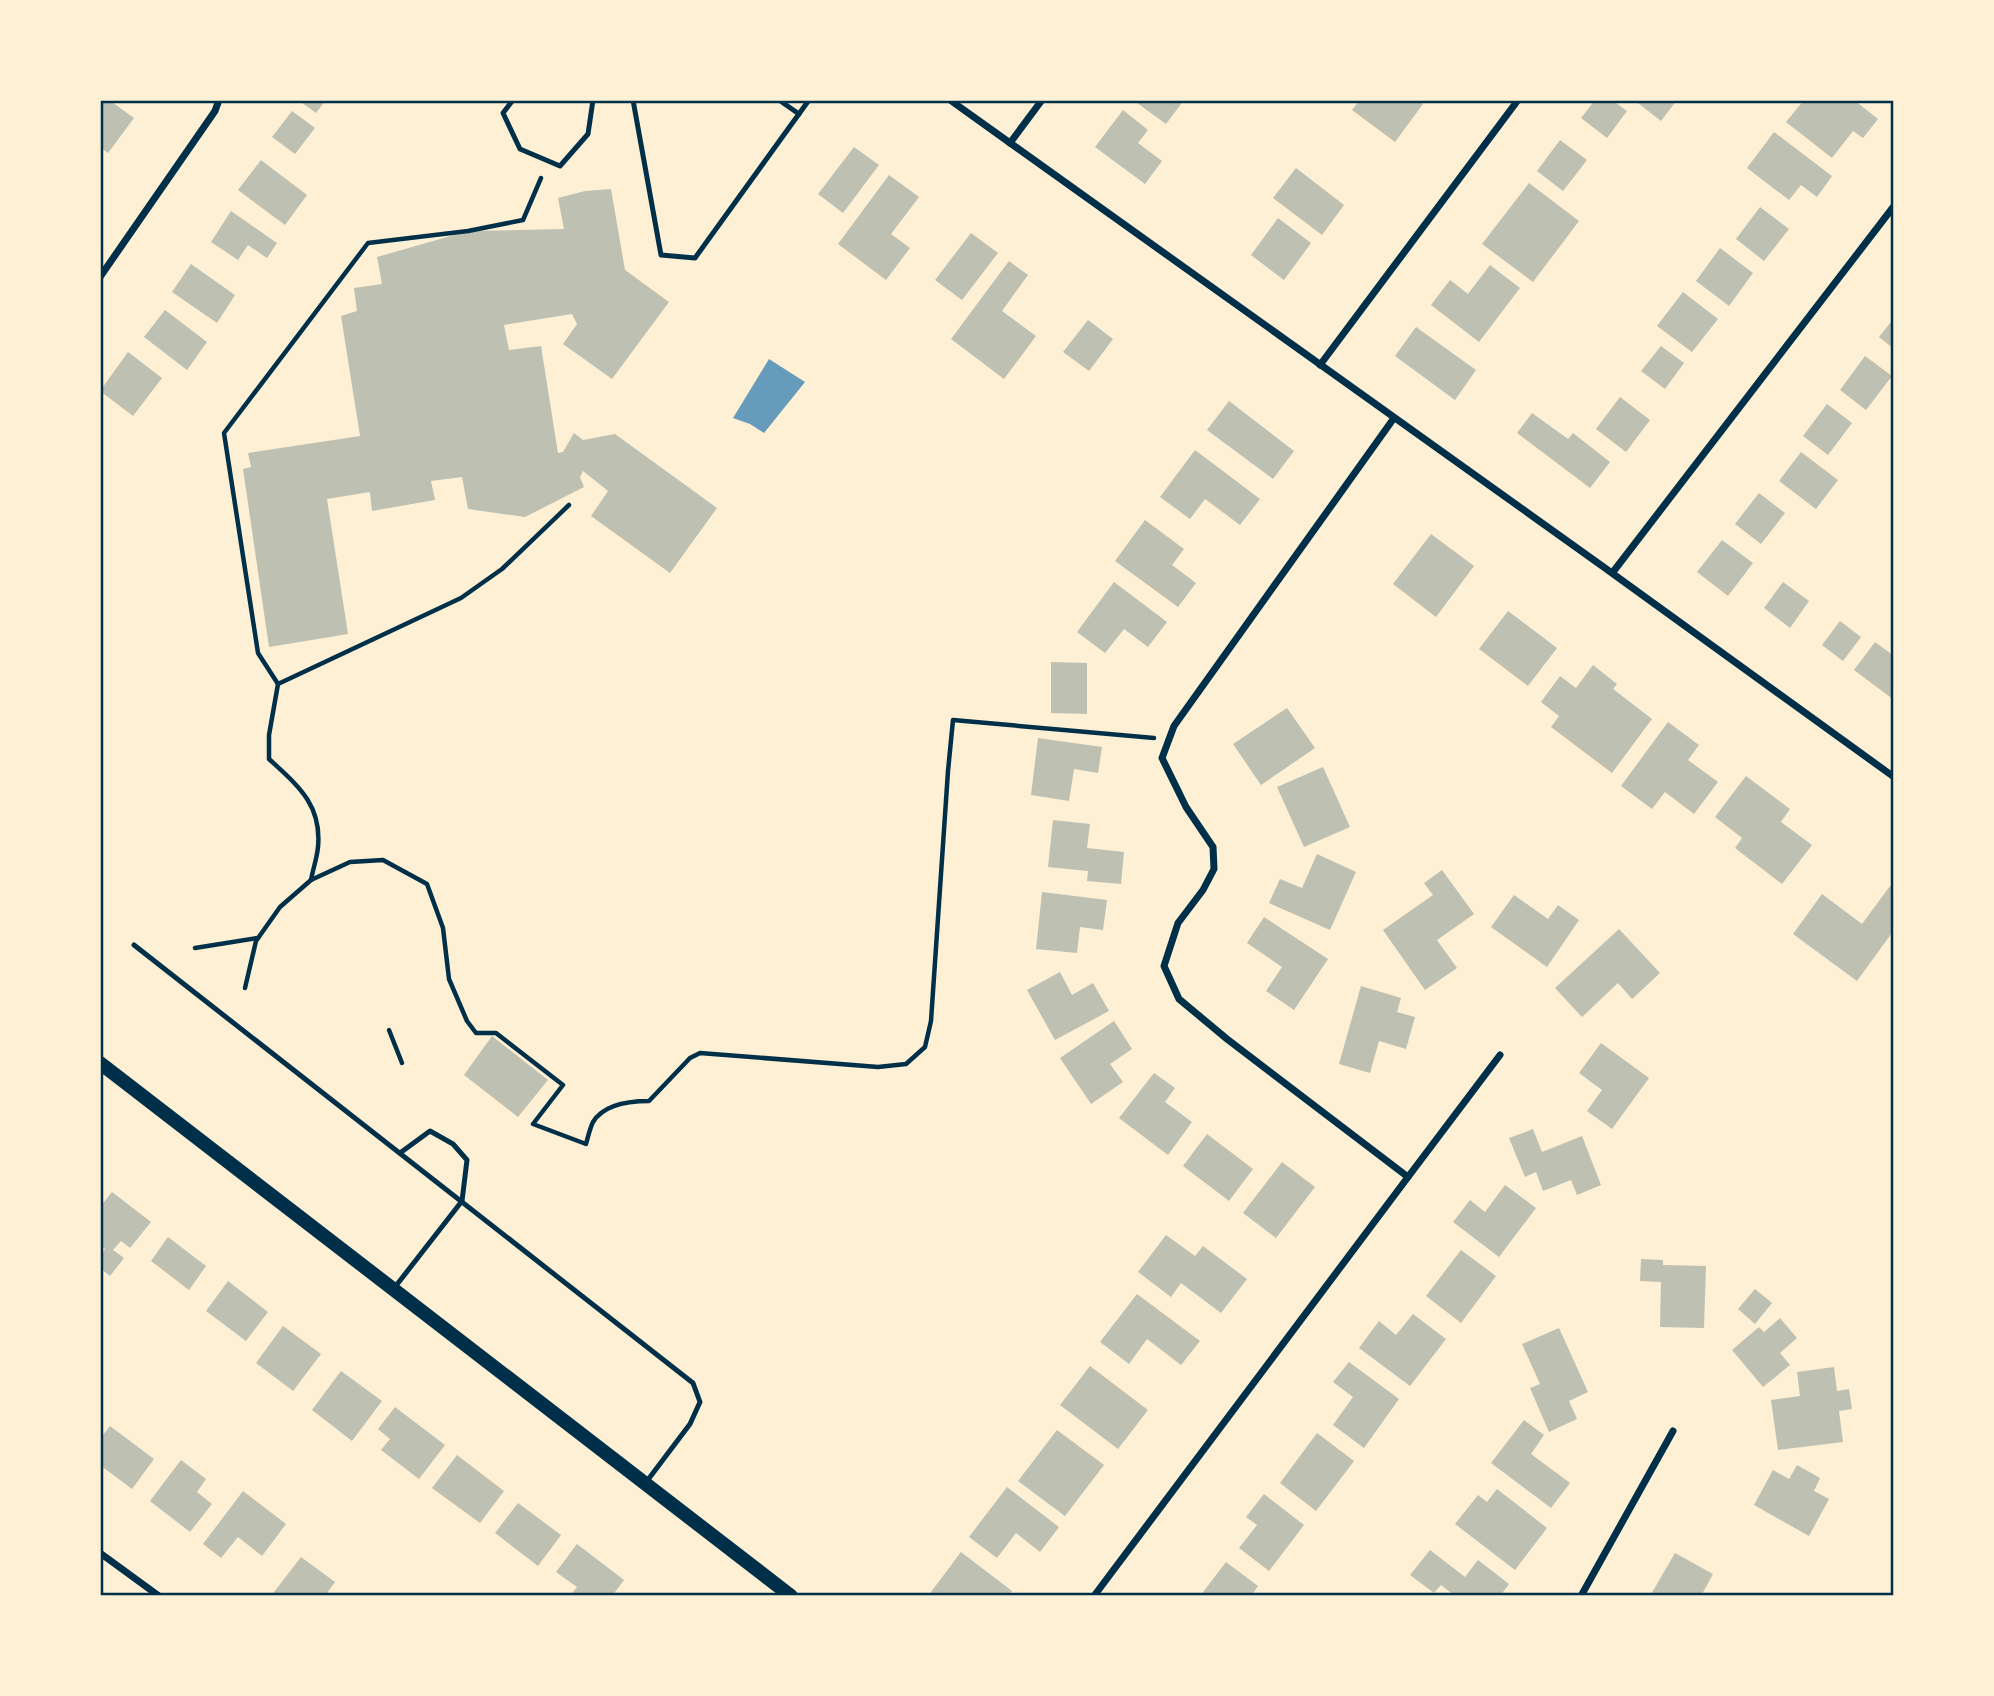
<svg xmlns="http://www.w3.org/2000/svg" width="1994" height="1696" viewBox="0 0 1994 1696" font-family="'Titillium Web',sans-serif">
	<style>
		.water { fill: #669bbc }
		.building { fill: #bec0b2 }
		.lines { fill: none; stroke-linecap: round; stroke-linejoin: round }
		.path { stroke: #003049; stroke-width: 4.5 }
		.service { stroke: #003049; stroke-width: 5 }
		.minor { stroke: #003049; stroke-width: 7 }
		.secondary { stroke: #003049; stroke-width: 14 }
		.neatline { fill: none; stroke: #003049; stroke-width: 2.5 }
	</style>
	<rect width="100%" height="100%" fill="#fdf0d5"/>
	<!-- water -->
	<polygon class="water" points="769,359 805,382 764,433 750,424 733,418"/>
	<!-- building -->
	<g class="building">
		<polygon points="100,100 109,100 134,118 108,153 100,147"/>
		<polygon points="298,100 326,100 316,113"/>
		<polygon points="1133,100 1184,100 1166,124"/>
		<polygon points="1360,100 1417,100 1423,104 1395,142 1352,110"/>
		<polygon points="1595,100 1612,100 1627,111 1607,138 1581,118"/>
		<polygon points="1634,100 1677,100 1661,121"/>
		<polygon points="1804,100 1854,100 1878,119 1863,138 1853,131 1832,158 1786,122"/>
		<polygon points="1123,110 1148,130 1138,143 1162,161 1145,184 1095,147"/>
		<polygon points="292,111 315,128 295,154 272,137"/>
		<polygon points="1774,132 1832,176 1817,197 1801,185 1789,200 1747,168"/>
		<polygon points="1560,140 1587,160 1563,191 1537,171"/>
		<polygon points="854,147 879,165 843,213 818,194"/>
		<polygon points="261,160 307,195 285,225 238,190"/>
		<polygon points="1296,168 1344,205 1322,235 1273,198"/>
		<polygon points="889,175 919,197 891,234 910,248 886,280 838,244"/>
		<polygon points="1529,183 1579,221 1533,282 1482,244"/>
		<polygon points="611,189 625,270 669,302 612,379 563,344 577,324 572,314 504,325 509,350 541,346 558,453 563,452 574,433 583,440 615,434 717,508 670,573 591,516 608,491 583,471 580,477 584,487 525,517 468,509 462,477 431,481 435,500 372,511 370,492 327,499 348,634 269,647 243,469 251,467 248,453 360,436 341,316 357,311 354,288 382,284 377,257 468,231 564,229 558,198 585,191"/>
		<polygon points="1760,207 1789,229 1764,261 1736,239"/>
		<polygon points="231,211 277,243 267,258 248,245 238,260 211,242"/>
		<polygon points="1278,218 1311,243 1284,280 1251,255"/>
		<polygon points="971,233 998,253 962,300 935,280"/>
		<polygon points="1720,248 1753,273 1729,306 1696,281"/>
		<polygon points="1009,261 1028,275 1002,311 1036,336 1004,379 951,339"/>
		<polygon points="191,264 235,295 217,323 172,292"/>
		<polygon points="1490,265 1520,288 1479,342 1431,305 1450,280 1468,294"/>
		<polygon points="1683,292 1718,319 1692,352 1657,326"/>
		<polygon points="165,310 207,342 187,370 144,337"/>
		<polygon points="1894,318 1894,349 1879,337"/>
		<polygon points="1088,320 1113,339 1089,371 1063,352"/>
		<polygon points="1416,327 1476,370 1455,400 1395,356"/>
		<polygon points="1661,346 1684,363 1665,389 1641,371"/>
		<polygon points="128,352 162,378 133,416 100,391"/>
		<polygon points="1865,356 1892,376 1866,410 1840,390"/>
		<polygon points="1620,397 1650,420 1626,452 1596,429"/>
		<polygon points="1229,401 1294,451 1273,479 1207,430"/>
		<polygon points="1827,404 1852,423 1828,455 1803,436"/>
		<polygon points="1532,413 1568,439 1573,433 1610,462 1590,488 1517,433"/>
		<polygon points="1195,450 1260,499 1240,525 1205,499 1190,519 1160,497"/>
		<polygon points="1801,452 1838,480 1816,509 1779,481"/>
		<polygon points="1759,493 1785,513 1761,544 1735,524"/>
		<polygon points="1145,520 1184,549 1172,565 1196,583 1178,607 1115,561"/>
		<polygon points="1431,534 1474,566 1436,617 1393,584"/>
		<polygon points="1722,540 1753,563 1728,596 1697,572"/>
		<polygon points="1114,582 1167,622 1148,647 1124,629 1105,653 1077,632"/>
		<polygon points="1783,582 1809,601 1790,628 1764,608"/>
		<polygon points="1508,611 1557,648 1528,686 1479,649"/>
		<polygon points="1840,621 1861,637 1843,661 1822,645"/>
		<polygon points="1875,642 1894,656 1894,700 1854,670"/>
		<polygon points="1051,662 1087,663 1087,714 1051,713"/>
		<polygon points="1593,665 1617,684 1613,689 1652,719 1612,773 1551,727 1559,716 1541,702 1560,676 1576,688"/>
		<polygon points="1287,708 1315,748 1261,785 1233,744"/>
		<polygon points="1668,722 1699,745 1688,760 1718,782 1694,814 1665,792 1652,809 1621,786"/>
		<polygon points="1038,738 1102,747 1098,773 1074,769 1069,801 1031,795"/>
		<polygon points="1323,767 1350,827 1304,847 1277,787"/>
		<polygon points="1746,776 1790,809 1781,822 1812,845 1782,884 1735,848 1742,838 1715,817"/>
		<polygon points="1053,820 1090,824 1087,848 1124,852 1121,884 1087,881 1088,871 1048,867"/>
		<polygon points="1317,854 1356,872 1330,930 1269,903 1280,879 1302,888"/>
		<polygon points="1442,870 1474,914 1437,940 1457,968 1425,990 1383,930 1433,895 1424,883"/>
		<polygon points="1890,886 1894,889 1894,930 1857,981 1793,934 1822,894 1862,924"/>
		<polygon points="1042,892 1107,900 1103,930 1080,927 1077,953 1036,949"/>
		<polygon points="1514,895 1548,919 1558,905 1579,920 1547,967 1491,927"/>
		<polygon points="1264,917 1328,959 1294,1010 1266,991 1282,967 1247,943"/>
		<polygon points="1619,929 1660,973 1632,999 1618,983 1582,1017 1555,988"/>
		<polygon points="1060,972 1072,995 1093,983 1109,1011 1055,1040 1027,990"/>
		<polygon points="1361,986 1401,998 1397,1012 1415,1017 1406,1049 1379,1041 1370,1073 1339,1064"/>
		<polygon points="1114,1021 1132,1049 1110,1064 1123,1082 1091,1104 1060,1058"/>
		<polygon points="492,1036 548,1080 518,1117 464,1075"/>
		<polygon points="1601,1043 1649,1078 1612,1129 1587,1111 1602,1090 1579,1073"/>
		<polygon points="1154,1073 1175,1088 1165,1102 1192,1122 1168,1155 1119,1118"/>
		<polygon points="1533,1129 1542,1152 1582,1136 1601,1185 1577,1195 1571,1180 1543,1191 1536,1172 1525,1177 1509,1138"/>
		<polygon points="1207,1134 1253,1169 1229,1201 1183,1166"/>
		<polygon points="1282,1162 1315,1187 1276,1238 1243,1213"/>
		<polygon points="1505,1185 1536,1208 1499,1257 1453,1222 1470,1200 1485,1212"/>
		<polygon points="112,1192 151,1222 130,1248 121,1241 113,1250 124,1258 110,1276 100,1268 100,1257 105,1249 100,1245 100,1207"/>
		<polygon points="1166,1235 1195,1256 1203,1246 1247,1279 1221,1313 1181,1283 1171,1297 1138,1272"/>
		<polygon points="168,1237 206,1266 189,1290 151,1261"/>
		<polygon points="1461,1250 1496,1276 1461,1323 1426,1296"/>
		<polygon points="1641,1259 1663,1260 1663,1265 1706,1266 1704,1328 1660,1327 1661,1282 1640,1281"/>
		<polygon points="228,1281 268,1312 246,1341 206,1311"/>
		<polygon points="1755,1289 1772,1303 1755,1324 1738,1309"/>
		<polygon points="1137,1294 1200,1341 1181,1365 1147,1339 1129,1364 1100,1342"/>
		<polygon points="1413,1314 1446,1339 1410,1386 1359,1348 1379,1321 1396,1335"/>
		<polygon points="1780,1318 1797,1338 1780,1353 1790,1365 1763,1387 1732,1350 1759,1327 1764,1332"/>
		<polygon points="283,1326 321,1354 293,1391 256,1363"/>
		<polygon points="1559,1328 1588,1392 1569,1401 1577,1419 1549,1432 1530,1388 1540,1384 1522,1344"/>
		<polygon points="1349,1362 1399,1399 1364,1448 1333,1425 1353,1397 1333,1382"/>
		<polygon points="1090,1366 1148,1410 1118,1449 1060,1405"/>
		<polygon points="1834,1367 1837,1391 1849,1389 1852,1409 1839,1411 1843,1442 1778,1450 1771,1400 1800,1396 1797,1372"/>
		<polygon points="341,1371 382,1401 352,1441 312,1410"/>
		<polygon points="395,1407 445,1445 419,1479 381,1450 390,1439 378,1429"/>
		<polygon points="1524,1420 1544,1435 1531,1454 1570,1483 1551,1508 1491,1463"/>
		<polygon points="110,1426 154,1459 132,1489 100,1465 100,1439"/>
		<polygon points="1057,1430 1104,1465 1065,1516 1018,1481"/>
		<polygon points="1317,1433 1354,1461 1316,1511 1280,1483"/>
		<polygon points="457,1455 504,1491 480,1523 432,1488"/>
		<polygon points="181,1460 206,1479 197,1492 212,1504 190,1532 150,1501"/>
		<polygon points="1797,1465 1820,1478 1814,1491 1829,1499 1809,1536 1754,1505 1773,1470 1789,1479"/>
		<polygon points="1007,1487 1059,1527 1040,1552 1016,1533 997,1558 969,1537"/>
		<polygon points="1497,1489 1547,1528 1515,1570 1455,1524 1478,1495 1487,1502"/>
		<polygon points="243,1491 286,1524 262,1556 238,1537 221,1558 203,1544"/>
		<polygon points="1264,1494 1304,1525 1269,1571 1239,1548 1257,1525 1246,1517"/>
		<polygon points="518,1503 561,1535 538,1566 495,1533"/>
		<polygon points="577,1544 624,1580 612,1596 570,1596 577,1587 556,1572"/>
		<polygon points="1430,1550 1465,1577 1478,1560 1509,1584 1500,1596 1455,1596 1441,1585 1434,1593 1410,1575"/>
		<polygon points="961,1552 1012,1591 1008,1596 974,1596 970,1594 968,1596 928,1596"/>
		<polygon points="1675,1553 1713,1574 1701,1596 1650,1596"/>
		<polygon points="301,1557 335,1582 325,1596 271,1596"/>
		<polygon points="1226,1562 1258,1586 1251,1596 1200,1596"/>
	</g>
	<g class="lines">
		<!-- path -->
		<g class="path">
			<polyline points="278,684 461,598 502,569 569,505"/>
			<path d="M 311,880 C 313,869 317,858 318,847 C 322,804 297,785 269,759 L 269,735 L 278,684 L 258,653 L 224,433 L 368,243 L 468,231 L 523,220 L 541,178"/>
			<polyline points="195,948 258,938"/>
			<path d="M 245,988 L 256,941 L 280,907 L 311,880 L 350,862 L 383,860 L 427,884 L 443,928 L 449,979 L 467,1021 L 476,1033 L 496,1033 L 563,1085 L 533,1124 L 586,1144 C 588,1137 590,1128 593,1122 C 604,1104 630,1101 649,1101 L 690,1058 L 700,1053 L 878,1067 L 906,1064 L 925,1047 L 931,1021 L 948,771 L 953,720 L 1154,738"/>
			<polyline points="389,1030 402,1063"/>
		</g>
		<!-- service -->
		<g class="service">
			<polyline points="513,100 503,113 520,149 560,166 588,134 593,100"/>
			<polyline points="633,100 661,255 695,258 809,100"/>
			<polyline points="779,100 799,114"/>
			<polyline points="134,945 693,1383 700,1402 690,1424 647,1481"/>
			<polyline points="395,1287 462,1201 467,1160 453,1144 430,1131 400,1153"/>
		</g>
		<!-- minor -->
		<g class="minor">
			<path d="M 950,100 C 1265,325 1581,549 1894,777"/>
			<polyline points="1010,143 1042,100"/>
			<polyline points="100,277 215,111 219,100"/>
			<polyline points="1320,365 1518,100"/>
			<polyline points="1613,572 1894,206"/>
			<polyline points="1408,1177 1500,1055"/>
			<polyline points="100,1553 159,1596"/>
			<polyline points="1094,1596 1408,1177 1227,1039 1179,999 1164,966 1178,923 1203,890 1214,869 1213,847 1186,807 1162,758 1174,726 1394,418"/>
			<polyline points="1581,1596 1673,1431"/>
		</g>
		<!-- secondary -->
		<polyline class="secondary" points="100,1063 791,1596"/>
	</g>
	<!-- border -->
	<rect width="1994" height="1696" fill="none" stroke="#fdf0d5" stroke-width="203"/>
	<rect x="102" y="102" width="1790" height="1492" class="neatline"/>
</svg>
